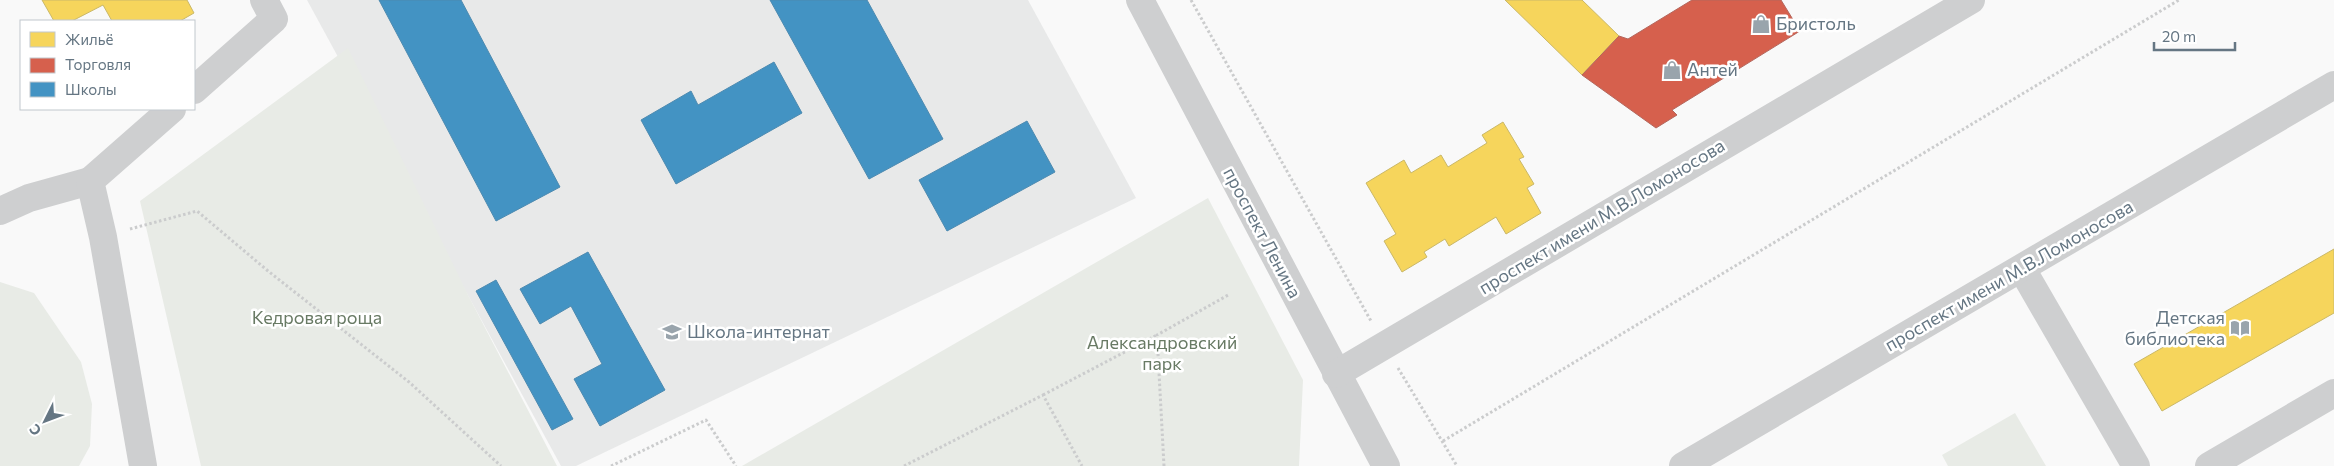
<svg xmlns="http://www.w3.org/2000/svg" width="2334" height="466" viewBox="0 0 2334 466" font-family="Commissioner,sans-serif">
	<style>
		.built { fill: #e8e9e9 }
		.green { fill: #e8ebe6 }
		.homes { fill: #f6d55c; stroke: #cab868 }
		.shops { fill: #d6604d; stroke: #b4675d }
		.schools { fill: #4393c3; stroke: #4d8ab0 }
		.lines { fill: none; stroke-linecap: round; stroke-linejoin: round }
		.path { stroke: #cbcccd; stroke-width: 3; stroke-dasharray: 2.5 2.5; stroke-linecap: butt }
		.minor { stroke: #cecfd0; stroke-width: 28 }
		.labels { text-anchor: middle; stroke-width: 5; stroke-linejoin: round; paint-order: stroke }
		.poi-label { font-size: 18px; fill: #657683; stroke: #fff; text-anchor: start }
		.street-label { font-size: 18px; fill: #657683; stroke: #fff }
		.park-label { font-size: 18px; fill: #687a64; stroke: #fff }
	</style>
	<rect width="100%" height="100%" fill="#f9f9f9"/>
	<!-- built -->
	<polygon class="built" points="307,0 1028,0 1136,198 576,466 561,466"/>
	<!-- green -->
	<g class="green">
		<polygon points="348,48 468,295 557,466 201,466 140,201"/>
		<polygon points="1208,198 1303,380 1299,466 742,466"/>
		<polygon points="0,282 34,293 81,362 92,404 90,446 79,466 0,466"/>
		<polygon points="2015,413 2046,466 1948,466 1942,455"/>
	</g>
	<!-- homes -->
	<g class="homes">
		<polygon points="42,0 187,0 194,13 180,21 112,21 103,5 72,21 54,21"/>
		<polygon points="1505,0 1582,0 1619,36 1582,75"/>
		<polygon points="1503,122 1524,157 1519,159 1534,184 1527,188 1541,213 1506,234 1496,217 1449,246 1445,239 1424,252 1427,257 1402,272 1384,241 1396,234 1366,183 1404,160 1411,173 1441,155 1448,167 1487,143 1482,135"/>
		<polygon points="2334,249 2334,313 2162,411 2134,364"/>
	</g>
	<!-- shops -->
	<polygon class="shops" points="1692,0 1781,0 1800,31 1672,110 1677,115 1656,128 1582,75 1619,36 1628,39"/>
	<!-- schools -->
	<g class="schools">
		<polygon points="379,0 461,0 560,187 496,221"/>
		<polygon points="770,0 867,0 943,139 869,179"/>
		<polygon points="774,62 802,113 676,184 641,120 691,91 698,105"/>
		<polygon points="1027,121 1055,172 947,231 919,180"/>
		<polygon points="588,252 665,390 600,426 574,379 602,364 571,306 540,324 520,289"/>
		<polygon points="496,280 573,419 552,430 476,291"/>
	</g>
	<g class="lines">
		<!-- path -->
		<g class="path">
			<polyline points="1191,0 1371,321"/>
			<polyline points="130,229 197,211 268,271 409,382 501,466"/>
			<polyline points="1398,368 1457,466"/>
			<polyline points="1043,395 1157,335"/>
			<polyline points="1443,441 2179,0"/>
			<polyline points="611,466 706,420 736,466"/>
			<polyline points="904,466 1043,395 1082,466"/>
			<polyline points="1164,466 1157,335 1230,294"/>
		</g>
		<!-- minor -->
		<g class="minor">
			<polyline points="1140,0 1386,466"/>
			<polyline points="194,90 274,19 264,0"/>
			<polyline points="0,211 29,198 90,181"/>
			<polyline points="2022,269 2136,466"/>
			<polyline points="1336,374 1971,0"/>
			<polyline points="143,466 103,237 90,181 172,109"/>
			<polyline points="1683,466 2334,85"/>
			<polyline points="2209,466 2334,393"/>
		</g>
	</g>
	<!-- icons -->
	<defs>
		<g id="shop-bare" transform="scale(1.5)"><path d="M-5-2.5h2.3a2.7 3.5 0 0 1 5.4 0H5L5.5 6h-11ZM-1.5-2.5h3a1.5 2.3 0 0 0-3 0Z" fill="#99a4ac" stroke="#fff" stroke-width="2.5" paint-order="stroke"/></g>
		<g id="library-bare" transform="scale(1.5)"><path d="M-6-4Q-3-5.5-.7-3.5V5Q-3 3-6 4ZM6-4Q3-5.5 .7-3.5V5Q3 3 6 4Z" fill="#99a4ac" stroke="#fff" stroke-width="2.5" paint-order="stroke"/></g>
		<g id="school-bare" transform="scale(1.5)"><path d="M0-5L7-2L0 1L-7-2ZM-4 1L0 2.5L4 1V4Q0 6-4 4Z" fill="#99a4ac" stroke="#fff" stroke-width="2.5" paint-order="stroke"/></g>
	</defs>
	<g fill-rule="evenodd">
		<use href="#shop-bare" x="1761" y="24"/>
		<use href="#shop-bare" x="1672" y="70"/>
		<use href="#library-bare" x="2240" y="328"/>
		<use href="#school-bare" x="672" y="332"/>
	</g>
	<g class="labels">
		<!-- poi labels -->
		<g class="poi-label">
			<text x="1776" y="30">Бристоль</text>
			<text x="1687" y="76">Антей</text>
			<text x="2225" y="324" text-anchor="end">Детская<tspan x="2225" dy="21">библиотека</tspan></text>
			<text x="687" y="338">Школа-интернат</text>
		</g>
		<!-- street labels -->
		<g class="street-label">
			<text transform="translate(1602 217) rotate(-31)" y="6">проспект имени М.В.Ломоносова</text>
			<text transform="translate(1262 233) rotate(62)" y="6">проспект Ленина</text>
			<text transform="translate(2009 276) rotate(-30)" y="6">проспект имени М.В.Ломоносова</text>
		</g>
		<!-- park labels -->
		<g class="park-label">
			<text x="317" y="324">Кедровая роща</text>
			<text x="1162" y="349">Александровский<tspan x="1162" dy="21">парк</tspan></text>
		</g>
	</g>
	<!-- legend -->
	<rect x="20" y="20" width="175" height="90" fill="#ffffff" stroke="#c1c8cd"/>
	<rect x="30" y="32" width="25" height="15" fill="#f6d55c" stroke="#c1c8cd"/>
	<text x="65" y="45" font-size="15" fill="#657683">Жильё</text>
	<rect x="30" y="58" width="25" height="15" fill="#d6604d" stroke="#c1c8cd"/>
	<text x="65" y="70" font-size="15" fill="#657683">Торговля</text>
	<rect x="30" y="82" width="25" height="15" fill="#4393c3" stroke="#c1c8cd"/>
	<text x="65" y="95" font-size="15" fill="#657683">Школы</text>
	<!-- north arrow -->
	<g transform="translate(45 421) rotate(228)" stroke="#ffffff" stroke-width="4" paint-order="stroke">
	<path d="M0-4L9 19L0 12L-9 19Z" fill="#657683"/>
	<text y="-8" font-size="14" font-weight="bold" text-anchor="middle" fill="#657683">С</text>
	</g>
	<!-- scale -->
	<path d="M2154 42v8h81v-8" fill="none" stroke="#657683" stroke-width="2.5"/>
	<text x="2162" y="42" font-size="15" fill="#657683" stroke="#ffffff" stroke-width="4" paint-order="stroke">20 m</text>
</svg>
